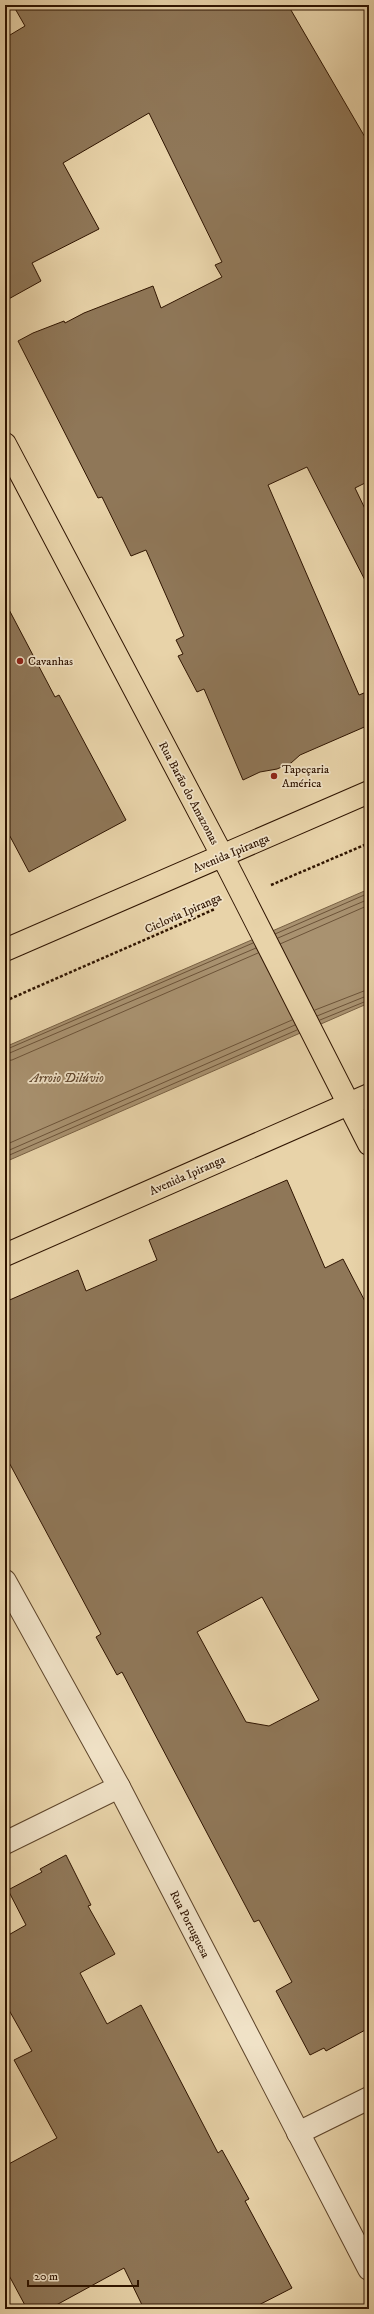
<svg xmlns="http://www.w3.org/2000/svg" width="374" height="2314" viewBox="0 0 374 2314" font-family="'IM FELL DW Pica',serif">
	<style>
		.water { fill: #a99270; stroke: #786043 }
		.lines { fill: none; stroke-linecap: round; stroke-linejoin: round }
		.shore { stroke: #6c5338; stroke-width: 1 }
		.building { fill: #8f7758; stroke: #2f1400; fill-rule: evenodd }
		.minor-casing { stroke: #5d442a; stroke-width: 24 }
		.major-casing { stroke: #2f1400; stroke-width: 24 }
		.path { stroke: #2f1400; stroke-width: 2.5; stroke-dasharray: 3 2; stroke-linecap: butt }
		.minor { stroke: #f0e2c7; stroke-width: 22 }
		.major { stroke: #e8d3a9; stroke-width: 22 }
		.poi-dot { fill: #8f2418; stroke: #f0e2c7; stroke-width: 1.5 }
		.labels { text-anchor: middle; stroke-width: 3.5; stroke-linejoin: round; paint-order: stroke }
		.poi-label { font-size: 12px; fill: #2f1400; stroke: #f0e2c7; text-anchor: start }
		.street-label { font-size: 12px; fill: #2f1400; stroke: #f0e2c7 }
		.water-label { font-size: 13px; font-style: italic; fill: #60462d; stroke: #f0e2c7 }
	</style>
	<rect width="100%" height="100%" fill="#e8d3a9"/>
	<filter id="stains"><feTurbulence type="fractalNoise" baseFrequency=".005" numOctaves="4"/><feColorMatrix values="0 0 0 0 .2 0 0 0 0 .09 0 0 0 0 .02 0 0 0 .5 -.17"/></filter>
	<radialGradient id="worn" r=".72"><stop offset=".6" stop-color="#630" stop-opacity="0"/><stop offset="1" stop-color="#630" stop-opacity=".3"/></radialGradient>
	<!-- water -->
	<polygon class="water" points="369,889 369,1003 5,1162 5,1047"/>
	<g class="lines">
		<!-- shore -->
		<g class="shore">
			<polyline points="275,934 369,893"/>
			<polyline points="278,938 369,899"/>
			<polyline points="280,944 369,905"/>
			<polyline points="315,1010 369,989"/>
			<polyline points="317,1016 369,995"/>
			<polyline points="320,1020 369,1000"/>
			<polyline points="5,1050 253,943"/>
			<polyline points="5,1055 256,948"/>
			<polyline points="5,1061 12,1060 258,953"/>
			<polyline points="5,1145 292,1020"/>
			<polyline points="5,1152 295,1025"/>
			<polyline points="5,1157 297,1030"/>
		</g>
	</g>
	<!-- building -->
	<g class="building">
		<polygon points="13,5 288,5 369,144 369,481 355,488 369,517 369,588 307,467 268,485 359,695 369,691 369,725 300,755 291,763 277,769 260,772 243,780 204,689 197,692 178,656 183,654 176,640 184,636 146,550 131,556 102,497 98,498 18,341 33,333 64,321 65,323 84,313 153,286 161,308 222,277 215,265 222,262 149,113 63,163 99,229 32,263 41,281 5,301 5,38 25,26"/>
		<polygon points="5,602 55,697 59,695 126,820 29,872 5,827"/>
		<path d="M 287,1180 L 325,1268 L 343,1259 L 369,1309 L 369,2028 L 326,2051 L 324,2048 L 310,2055 L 276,1991 L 292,1982 L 259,1920 L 254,1922 L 122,1672 L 117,1675 L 96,1637 L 101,1634 L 5,1455 L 5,1302 L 78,1270 L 86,1291 L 157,1260 L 149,1240 ZM 262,1597 L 319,1700 L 269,1726 L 246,1722 L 197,1632 Z"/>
		<polygon points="66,1855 91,1905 88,1906 115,1954 80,1973 107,2024 141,2005 218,2153 222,2150 249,2199 245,2201 292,2288 251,2309 144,2309 124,2268 49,2309 27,2309 5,2268 5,2166 57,2138 14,2060 32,2051 5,2003 5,1937 26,1925 8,1890 42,1872 40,1869"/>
	</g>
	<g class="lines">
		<!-- minor casing -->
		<g class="minor-casing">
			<g id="minor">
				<polyline points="5,1581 119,1787 369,2269"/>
				<polyline points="5,1843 119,1787"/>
				<polyline points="298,2133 369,2098"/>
			</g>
		</g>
		<!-- major casing -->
		<g class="major-casing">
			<g id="major">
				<polyline points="5,444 223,857 369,1144"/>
				<polyline points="5,950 369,792"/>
				<polyline points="5,1255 369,1095"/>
			</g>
		</g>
		<!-- path -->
		<g class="path">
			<polyline points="271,885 369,843"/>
			<polyline points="5,1001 215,909"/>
		</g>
		<!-- minor -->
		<use href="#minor" class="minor"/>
		<!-- major -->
		<use href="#major" class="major"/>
	</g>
	<!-- markers -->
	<g class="poi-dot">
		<circle cx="20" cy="661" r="4"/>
		<circle cx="274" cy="776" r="4"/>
	</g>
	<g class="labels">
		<!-- poi labels -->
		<g class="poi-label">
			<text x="28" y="665">Cavanhas</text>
			<text x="282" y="773">Tapeçaria<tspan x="282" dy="14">América</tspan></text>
		</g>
		<!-- street labels -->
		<g class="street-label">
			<text transform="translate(189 793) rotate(62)" y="4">Rua Barão do Amazonas</text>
			<text transform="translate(231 853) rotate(-23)" y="4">Avenida Ipiranga</text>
			<text transform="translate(183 913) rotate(-24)" y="4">Ciclovia Ipiranga</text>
			<text transform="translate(187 1175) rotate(-24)" y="4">Avenida Ipiranga</text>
			<text transform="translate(190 1924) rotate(63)" y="4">Rua Portuguesa</text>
		</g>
		<!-- water labels -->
		<g class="water-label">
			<text x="67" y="1082">Arroio Dilúvio</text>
		</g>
	</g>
	<!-- margin -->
	<rect width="374" height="2314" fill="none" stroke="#e8d3a9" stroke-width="20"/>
	<rect x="6" y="6" width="362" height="2302" fill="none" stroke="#2f1400" stroke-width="2"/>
	<rect x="10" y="10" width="354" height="2294" fill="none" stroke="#2f1400"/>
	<!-- scale -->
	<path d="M28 2280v6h110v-6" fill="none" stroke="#2f1400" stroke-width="2"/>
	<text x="34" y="2280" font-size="12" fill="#2f1400" stroke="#f0e2c7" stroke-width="3" paint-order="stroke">20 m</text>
	<rect width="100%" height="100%" filter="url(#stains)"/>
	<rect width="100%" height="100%" fill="url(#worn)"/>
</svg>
